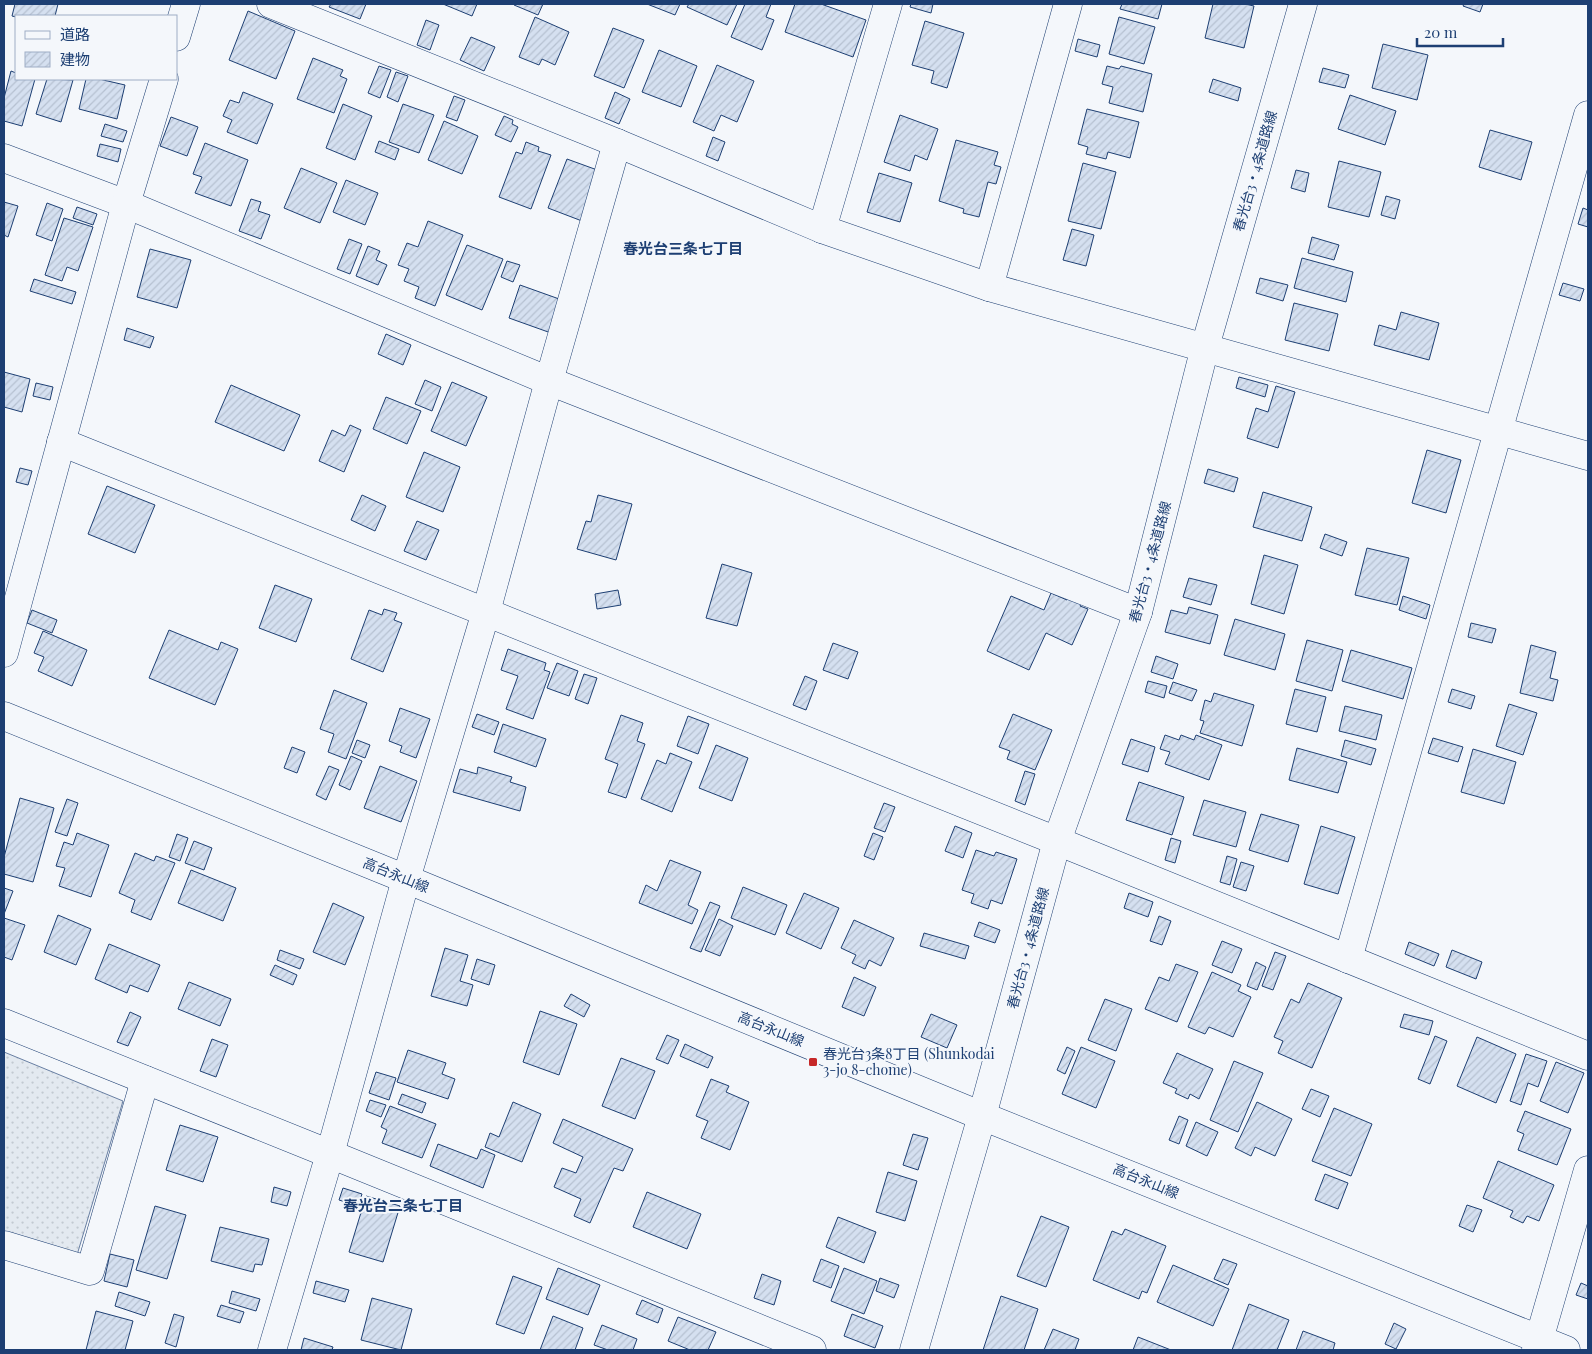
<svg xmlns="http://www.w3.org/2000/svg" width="1592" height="1354" viewBox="0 0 1592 1354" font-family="'Playfair Display','Noto Sans JP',serif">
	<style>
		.grass { fill: url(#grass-dots); stroke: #687fa3 }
		.building { fill: url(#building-hatch); stroke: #1d3f73 }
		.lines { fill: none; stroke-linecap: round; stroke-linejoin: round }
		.minor-casing { stroke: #1d3f73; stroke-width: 29 }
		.minor { stroke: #f4f7fb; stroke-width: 28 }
		.poi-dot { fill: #c62828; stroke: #f4f7fb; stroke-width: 2 }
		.labels { text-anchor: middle; stroke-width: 4; stroke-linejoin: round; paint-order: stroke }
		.street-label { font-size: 14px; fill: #1d3f73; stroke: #f4f7fb }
		.poi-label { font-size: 14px; fill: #1d3f73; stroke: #f4f7fb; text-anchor: start }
		.neighbourhood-label { font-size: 15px; font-weight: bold; fill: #1d3f73; stroke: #f4f7fb }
	</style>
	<defs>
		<pattern id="grass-dots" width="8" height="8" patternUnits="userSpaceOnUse" patternTransform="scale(1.25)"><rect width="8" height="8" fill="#e3e9f0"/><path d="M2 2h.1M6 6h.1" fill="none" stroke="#c2c9d1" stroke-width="1.8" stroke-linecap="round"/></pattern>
		<pattern id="building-hatch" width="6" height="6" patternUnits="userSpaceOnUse" patternTransform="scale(1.25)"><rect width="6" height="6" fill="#d5e0f0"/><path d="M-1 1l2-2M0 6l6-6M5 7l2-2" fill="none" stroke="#b6c1d1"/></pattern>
	</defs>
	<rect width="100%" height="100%" fill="#f4f7fb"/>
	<!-- grass -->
	<polygon class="grass" points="4,1052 123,1101 77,1255 4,1231"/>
	<!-- building -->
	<g class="building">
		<polygon points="15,4 58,4 55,16 16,17 12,16"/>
		<polygon points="331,4 366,4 360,19 329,7"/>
		<polygon points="443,4 477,4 472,16"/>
		<polygon points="515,4 543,4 538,15 514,5"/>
		<polygon points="647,4 680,4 675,15"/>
		<polygon points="689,4 737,4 727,25 687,7"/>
		<polygon points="745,4 771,4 766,17 774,20 762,50 731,37"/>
		<polygon points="795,4 821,4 866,20 853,57 785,32"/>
		<polygon points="911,4 933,4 931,13 910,7"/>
		<polygon points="1122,4 1162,4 1158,19 1120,9"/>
		<polygon points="1213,4 1245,4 1254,6 1244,48 1205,38"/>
		<polygon points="1464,4 1483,4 1480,12 1463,6"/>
		<polygon points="248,11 295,31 276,79 229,60"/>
		<polygon points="535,17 569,32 555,65 542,59 539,65 519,57"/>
		<polygon points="1119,17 1155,27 1144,64 1109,54"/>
		<polygon points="426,20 439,25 430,50 417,45"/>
		<polygon points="925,21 964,33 947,88 931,83 934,71 912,65"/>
		<polygon points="613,28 644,40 624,88 594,76"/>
		<polygon points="471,37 495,47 484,71 460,60"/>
		<polygon points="1078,39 1100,45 1097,57 1075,51"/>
		<polygon points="1383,44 1428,55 1417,100 1372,88"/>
		<polygon points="659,50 697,66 681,107 642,92"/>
		<polygon points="313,58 343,70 340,76 347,79 334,113 297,99"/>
		<polygon points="717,65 754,81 737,122 721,115 714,131 693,122"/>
		<polygon points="379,66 391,70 380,98 368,93"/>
		<polygon points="1107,66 1119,69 1121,66 1152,74 1143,112 1109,103 1113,87 1102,84"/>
		<polygon points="1323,68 1349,75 1345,88 1319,82"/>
		<polygon points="11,71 16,73 16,79 35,79 22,126 4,121 4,98"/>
		<polygon points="396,72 408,76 398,102 387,97"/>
		<polygon points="47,79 73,80 61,122 36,114"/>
		<polygon points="86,79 99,79 125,85 117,119 79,109"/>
		<polygon points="1213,79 1241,88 1238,101 1209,92"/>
		<polygon points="243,92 273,104 257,144 227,132 232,120 223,116 230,100 239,103"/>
		<polygon points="615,92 630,99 619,124 605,118"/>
		<polygon points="1350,95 1396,111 1385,145 1338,129"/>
		<polygon points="454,96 465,100 457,121 446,117"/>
		<polygon points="343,104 372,116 355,160 326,148"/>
		<polygon points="403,104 434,115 419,153 389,142"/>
		<polygon points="1087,109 1139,122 1130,158 1108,152 1106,159 1086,154 1088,147 1078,144"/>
		<polygon points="900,115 938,129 927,160 915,155 910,171 884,162"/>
		<polygon points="504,116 513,120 512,124 518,127 511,142 495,135"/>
		<polygon points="171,117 198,127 187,156 160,146"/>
		<polygon points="444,121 478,136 462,174 428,160"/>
		<polygon points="105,124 127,131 123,142 101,136"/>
		<polygon points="1490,130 1532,142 1521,180 1479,167"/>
		<polygon points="713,137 725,142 718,161 706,156"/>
		<polygon points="956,140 998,152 994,165 1001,167 996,184 988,182 979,217 963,213 964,209 939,201"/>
		<polygon points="379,141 399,149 395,160 375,152"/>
		<polygon points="526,142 539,147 538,151 551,155 531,209 499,197 516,152 522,154"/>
		<polygon points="205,143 248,160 231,206 195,193 202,177 193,174"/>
		<polygon points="100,144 121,149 118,162 97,156"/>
		<polygon points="567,159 600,171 582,221 548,208"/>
		<polygon points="1339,161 1381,172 1369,217 1328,207"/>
		<polygon points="1083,163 1116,172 1101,229 1068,221"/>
		<polygon points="301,168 337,183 320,223 284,208"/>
		<polygon points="1296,170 1309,173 1305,192 1291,188"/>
		<polygon points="879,173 912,183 900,222 867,212"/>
		<polygon points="346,180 378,193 365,225 333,212"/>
		<polygon points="1386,196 1400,200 1395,219 1381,215"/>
		<polygon points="251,199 261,202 258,211 270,215 261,239 239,231"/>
		<polygon points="4,202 18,206 8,237 4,235"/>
		<polygon points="47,203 63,209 52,241 36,235"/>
		<polygon points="77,207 97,214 93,225 73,218"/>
		<polygon points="1583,208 1588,210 1588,227 1578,224"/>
		<polygon points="64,218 93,227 78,271 67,267 62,281 45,275"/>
		<polygon points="428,221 463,235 435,306 415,298 419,287 404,281 409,269 398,265 407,243 418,247"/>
		<polygon points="1072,229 1094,235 1086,266 1063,260"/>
		<polygon points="1312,237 1339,245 1334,260 1308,253"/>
		<polygon points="349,239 362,244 350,274 337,269"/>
		<polygon points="467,245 503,259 482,310 446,295"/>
		<polygon points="368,246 380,251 376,260 387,265 378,285 356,276"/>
		<polygon points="150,249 191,260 177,308 137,297"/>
		<polygon points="1302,258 1353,272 1346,302 1294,288"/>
		<polygon points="507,261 520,265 513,282 501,277"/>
		<polygon points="1260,278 1288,285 1283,301 1256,293"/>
		<polygon points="34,279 76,292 72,304 30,291"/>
		<polygon points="1563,283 1584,289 1580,301 1559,295"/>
		<polygon points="520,285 562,300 551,333 509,318"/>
		<polygon points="1294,303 1338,314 1329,351 1285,340"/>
		<polygon points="1401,312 1439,323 1429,360 1374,345 1379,325 1396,330"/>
		<polygon points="127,328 154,337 150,348 124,340"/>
		<polygon points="386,334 411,345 403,365 378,354"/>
		<polygon points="4,372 30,379 22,412 4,407"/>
		<polygon points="1239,377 1268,385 1265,397 1236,388"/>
		<polygon points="425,380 441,387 432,411 415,404"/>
		<polygon points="452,382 487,397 466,446 431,431"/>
		<polygon points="36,383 53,387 50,400 33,396"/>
		<polygon points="231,385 300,415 284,451 215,422"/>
		<polygon points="1276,386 1295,392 1278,448 1247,438 1256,408 1268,412"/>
		<polygon points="386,397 421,411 407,444 373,429"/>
		<polygon points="350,425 361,430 344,472 319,461 332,430 345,436"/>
		<polygon points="1427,450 1461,460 1446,513 1412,503"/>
		<polygon points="424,452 460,467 443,512 406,497"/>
		<polygon points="20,468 32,471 28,485 16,482"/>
		<polygon points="1208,469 1238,478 1234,492 1204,483"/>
		<polygon points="107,486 155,505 135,553 88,534"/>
		<polygon points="1263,492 1312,507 1302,541 1253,527"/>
		<polygon points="362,495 386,506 375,531 351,520"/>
		<polygon points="598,495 632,504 616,560 577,549 586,521 591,522"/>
		<polygon points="417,521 439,530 426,560 404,551"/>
		<polygon points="1325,534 1347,542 1342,556 1320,548"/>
		<polygon points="1367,548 1409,558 1397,605 1355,595"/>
		<polygon points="1264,555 1298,565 1284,614 1251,604"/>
		<polygon points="722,564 752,573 737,626 706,618"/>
		<polygon points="1189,578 1217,585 1211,605 1183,597"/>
		<polygon points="275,585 312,599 296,642 259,628"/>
		<polygon points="618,590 621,605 597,609 595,594"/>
		<polygon points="1070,592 1084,598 1080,606 1088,609 1072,645 1046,633 1029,670 987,651 1011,596 1044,610 1051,593 1067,600"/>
		<polygon points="1403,596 1430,605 1426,619 1399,610"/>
		<polygon points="1189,607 1218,615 1210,644 1165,632 1171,610 1187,614"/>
		<polygon points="384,609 397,613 394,620 402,623 383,672 351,659 369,610 382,615"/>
		<polygon points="32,610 57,620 52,633 27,623"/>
		<polygon points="1235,619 1285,634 1275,670 1224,655"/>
		<polygon points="1471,623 1496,629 1492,643 1468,637"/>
		<polygon points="169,630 218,650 221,642 238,649 215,705 149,678"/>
		<polygon points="43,631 87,650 72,686 38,671 44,657 34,653"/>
		<polygon points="1307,640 1343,650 1332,691 1296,681"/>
		<polygon points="833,643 858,652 848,679 823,670"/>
		<polygon points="1531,645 1556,652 1550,678 1558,680 1553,701 1520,693"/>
		<polygon points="508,649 546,663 544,670 550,672 533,719 506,709 518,676 501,670"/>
		<polygon points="1351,650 1412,668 1403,699 1342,681"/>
		<polygon points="1156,656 1178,664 1173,679 1151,672"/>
		<polygon points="557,663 578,671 569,696 547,688"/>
		<polygon points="584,674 597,678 588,704 575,699"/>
		<polygon points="805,676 817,681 806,710 793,705"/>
		<polygon points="1148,681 1167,686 1164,698 1145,692"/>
		<polygon points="1173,682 1197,690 1192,701 1169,693"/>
		<polygon points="1295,689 1326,697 1317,732 1286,724"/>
		<polygon points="1452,689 1475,696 1471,709 1448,702"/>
		<polygon points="334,690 367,703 346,759 328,752 334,734 320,729"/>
		<polygon points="1214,693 1254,705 1242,746 1200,733 1204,721 1200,720 1205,700 1211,702"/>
		<polygon points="1509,704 1537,713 1523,755 1496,746"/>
		<polygon points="1345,706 1382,715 1376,740 1339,731"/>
		<polygon points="400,708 430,719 416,758 400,752 402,746 389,741"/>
		<polygon points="477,714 499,722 494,735 472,727"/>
		<polygon points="1013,714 1052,730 1035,770 1007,759 1010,751 999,747"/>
		<polygon points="621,715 643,723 637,741 645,744 626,798 608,792 618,764 605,759"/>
		<polygon points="688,716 709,724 698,754 677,746"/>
		<polygon points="503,724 546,739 536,767 494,752"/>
		<polygon points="1165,735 1179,740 1181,735 1194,740 1196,735 1222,745 1209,780 1165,764 1170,752 1160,749"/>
		<polygon points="1433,738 1463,747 1458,762 1428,753"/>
		<polygon points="1131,739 1155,747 1148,772 1122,764"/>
		<polygon points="357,740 370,745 365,758 352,753"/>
		<polygon points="1345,740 1376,749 1371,765 1341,756"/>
		<polygon points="716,745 748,758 732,801 699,788"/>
		<polygon points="292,747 305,752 297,773 284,768"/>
		<polygon points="1297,748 1347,762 1338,793 1289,780"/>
		<polygon points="1473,749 1516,762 1504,804 1461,792"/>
		<polygon points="670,753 692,762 672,812 641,799 657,760 666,764"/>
		<polygon points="351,756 362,761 350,790 339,785"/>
		<polygon points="329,766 339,770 326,800 316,795"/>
		<polygon points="380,766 417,781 401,822 364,808"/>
		<polygon points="478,767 512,777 510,782 526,787 520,811 453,792 460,769 477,774"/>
		<polygon points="1025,771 1035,774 1025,805 1015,801"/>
		<polygon points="1139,782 1184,797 1172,835 1126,820"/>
		<polygon points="20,798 54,808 33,882 4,874 4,857"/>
		<polygon points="67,799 78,803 67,836 55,832"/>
		<polygon points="1204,800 1246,812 1236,847 1193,835"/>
		<polygon points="884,803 895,807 885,832 874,828"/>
		<polygon points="1261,814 1299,825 1288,862 1249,850"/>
		<polygon points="955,826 972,833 963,858 945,851"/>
		<polygon points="1321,826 1355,837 1338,894 1304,884"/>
		<polygon points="77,833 109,845 91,897 59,886 65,868 56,866 64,842 73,845"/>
		<polygon points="873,833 883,837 874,860 864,856"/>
		<polygon points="177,834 188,838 180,861 169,857"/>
		<polygon points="1171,838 1181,841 1175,863 1165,860"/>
		<polygon points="194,841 212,848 204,870 185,863"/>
		<polygon points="976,850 994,856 996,852 1017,859 1002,904 991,900 988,909 971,903 974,894 962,890"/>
		<polygon points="135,853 154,861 156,856 175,863 151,920 131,912 135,900 119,893"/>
		<polygon points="1227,856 1237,859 1230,885 1220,882"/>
		<polygon points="670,860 701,872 688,905 698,910 692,924 639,903 646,885 657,891"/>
		<polygon points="1241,862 1254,866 1246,891 1233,887"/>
		<polygon points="191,870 236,888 223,921 178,903"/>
		<polygon points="743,887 787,905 775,935 731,918"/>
		<polygon points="4,888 13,891 4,914"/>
		<polygon points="804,893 839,908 821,949 786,933"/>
		<polygon points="1129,893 1153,902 1148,917 1124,908"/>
		<polygon points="710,902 720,906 701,952 690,948"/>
		<polygon points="333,903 364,917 345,965 313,952"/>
		<polygon points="58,915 91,929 76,965 44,952"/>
		<polygon points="1159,916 1171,921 1162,945 1150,941"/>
		<polygon points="4,918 25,925 12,960 4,957"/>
		<polygon points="719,919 733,926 720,956 705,950"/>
		<polygon points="854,920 894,938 881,966 869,960 865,969 852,963 856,955 841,948"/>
		<polygon points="979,922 1000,930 995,943 974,936"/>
		<polygon points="924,933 969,946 965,959 920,946"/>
		<polygon points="1222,941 1242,949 1232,973 1212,965"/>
		<polygon points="1409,942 1439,954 1434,966 1405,954"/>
		<polygon points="109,944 160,965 148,992 130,985 127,993 95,979"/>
		<polygon points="445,948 468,955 460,981 473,985 467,1006 431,996"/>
		<polygon points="280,950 304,959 300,969 277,960"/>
		<polygon points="1452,950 1482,962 1476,979 1446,967"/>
		<polygon points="1275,952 1286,956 1273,990 1262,986"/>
		<polygon points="477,959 495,965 489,985 471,979"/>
		<polygon points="1256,962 1266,967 1257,990 1247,986"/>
		<polygon points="1176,964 1198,972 1177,1022 1145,1009 1159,977 1169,981"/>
		<polygon points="275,965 297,975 293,985 270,975"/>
		<polygon points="1212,972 1241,985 1238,991 1251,997 1233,1037 1209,1027 1205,1034 1188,1027"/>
		<polygon points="854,977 876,987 864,1016 842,1007"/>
		<polygon points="189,982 231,999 220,1026 178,1009"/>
		<polygon points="1308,983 1342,998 1312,1068 1278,1053 1283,1041 1274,1037 1291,999 1299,1003"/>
		<polygon points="571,994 590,1005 584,1017 564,1006"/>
		<polygon points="1105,999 1132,1009 1116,1051 1088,1040"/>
		<polygon points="540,1011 577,1024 559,1075 523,1062"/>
		<polygon points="130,1012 141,1017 128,1046 117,1042"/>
		<polygon points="931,1014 957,1025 947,1048 921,1037"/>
		<polygon points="1404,1014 1433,1021 1429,1035 1400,1027"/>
		<polygon points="667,1035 679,1040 668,1064 656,1059"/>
		<polygon points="1435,1036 1447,1041 1430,1084 1418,1079"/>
		<polygon points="1477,1037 1516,1054 1496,1103 1457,1086"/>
		<polygon points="212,1039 228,1045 216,1077 200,1071"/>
		<polygon points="685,1044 713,1057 708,1068 680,1056"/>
		<polygon points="1067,1047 1075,1051 1065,1074 1057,1070"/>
		<polygon points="1081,1047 1115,1061 1096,1108 1062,1094"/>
		<polygon points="408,1050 446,1063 442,1074 455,1079 448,1099 397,1082"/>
		<polygon points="1177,1053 1213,1069 1199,1099 1190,1094 1188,1099 1175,1093 1177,1089 1163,1083"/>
		<polygon points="1526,1054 1547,1061 1538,1087 1528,1083 1521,1105 1510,1101"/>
		<polygon points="621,1058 655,1071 635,1119 602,1106"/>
		<polygon points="1234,1061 1263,1073 1238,1132 1210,1120"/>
		<polygon points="1556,1062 1584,1073 1568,1113 1540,1101"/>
		<polygon points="376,1072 396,1078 389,1100 369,1093"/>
		<polygon points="711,1079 729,1086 726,1092 749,1102 730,1150 701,1138 708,1121 696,1116"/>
		<polygon points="1311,1089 1329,1096 1320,1117 1302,1109"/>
		<polygon points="402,1094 426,1103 422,1113 398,1104"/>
		<polygon points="370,1100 386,1105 381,1117 366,1111"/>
		<polygon points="513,1102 541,1114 522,1162 485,1147 490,1133 499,1137"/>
		<polygon points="1257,1102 1292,1119 1275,1156 1255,1147 1251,1156 1235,1148"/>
		<polygon points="390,1106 436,1124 422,1158 382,1143 387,1130 381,1127"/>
		<polygon points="1334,1108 1372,1124 1351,1176 1312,1161"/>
		<polygon points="1525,1111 1571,1129 1557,1165 1518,1150 1524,1134 1517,1131"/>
		<polygon points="1179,1116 1188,1120 1179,1144 1169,1140"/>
		<polygon points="563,1119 633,1149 623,1171 614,1168 590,1223 574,1216 581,1199 554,1187 562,1168 576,1173 583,1157 553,1143"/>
		<polygon points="1196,1122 1218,1132 1207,1156 1186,1146"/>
		<polygon points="180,1125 218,1137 203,1182 166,1170"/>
		<polygon points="913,1134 928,1138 918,1170 903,1165"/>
		<polygon points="438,1144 477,1159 481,1149 495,1155 483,1188 430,1166"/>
		<polygon points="1498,1161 1554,1185 1539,1221 1527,1216 1523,1223 1510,1217 1513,1211 1483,1198"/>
		<polygon points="888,1172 917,1181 905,1221 876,1212"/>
		<polygon points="1325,1174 1348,1183 1338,1209 1315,1200"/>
		<polygon points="274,1187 291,1192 287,1206 271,1202"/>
		<polygon points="343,1188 362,1194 358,1206 339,1200"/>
		<polygon points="647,1192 701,1214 687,1249 633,1227"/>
		<polygon points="366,1196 400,1206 383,1262 349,1252"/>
		<polygon points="1467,1205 1482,1210 1473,1232 1459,1226"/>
		<polygon points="155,1206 186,1215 167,1279 136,1270"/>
		<polygon points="1041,1216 1069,1227 1046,1287 1017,1276"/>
		<polygon points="838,1217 876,1232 864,1263 826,1247"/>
		<polygon points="220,1227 269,1239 262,1265 255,1264 253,1272 211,1261"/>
		<polygon points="1125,1229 1166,1246 1147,1293 1142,1291 1139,1299 1093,1280 1112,1231 1122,1235"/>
		<polygon points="110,1254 134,1260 127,1287 104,1281"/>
		<polygon points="821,1259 839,1266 831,1288 813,1281"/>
		<polygon points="1223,1259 1237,1264 1228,1285 1214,1279"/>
		<polygon points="1173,1265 1229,1289 1213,1326 1157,1302"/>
		<polygon points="558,1268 600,1285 588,1315 546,1299"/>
		<polygon points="844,1268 877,1281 864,1314 831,1301"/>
		<polygon points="762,1274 781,1281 774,1305 754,1298"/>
		<polygon points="513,1276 542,1287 524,1334 496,1324"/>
		<polygon points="880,1278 899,1285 894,1298 876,1291"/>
		<polygon points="316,1281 349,1290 345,1302 313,1293"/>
		<polygon points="1581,1283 1588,1286 1588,1299 1576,1295"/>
		<polygon points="232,1291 260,1299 256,1311 229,1303"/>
		<polygon points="119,1292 150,1302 145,1316 115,1306"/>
		<polygon points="1001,1296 1038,1309 1024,1350 983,1350"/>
		<polygon points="372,1298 412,1309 401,1350 361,1340"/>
		<polygon points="642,1300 663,1309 658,1323 636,1314"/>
		<polygon points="1249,1304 1289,1320 1277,1350 1232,1350"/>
		<polygon points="221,1305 244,1312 240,1323 217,1316"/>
		<polygon points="96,1311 133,1321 125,1350 86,1350"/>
		<polygon points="174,1314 184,1317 176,1347 165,1343"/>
		<polygon points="852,1314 883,1326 875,1348 844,1336"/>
		<polygon points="553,1316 583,1328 575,1350 540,1350"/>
		<polygon points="678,1317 716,1332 708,1350 690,1350 668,1341"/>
		<polygon points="1394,1323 1406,1329 1396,1349 1385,1344"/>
		<polygon points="602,1325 637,1339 633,1350 608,1350 594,1345"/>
		<polygon points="1053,1329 1079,1339 1075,1350 1044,1350"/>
		<polygon points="1303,1331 1335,1343 1333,1350 1296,1350"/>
		<polygon points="1138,1337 1171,1350 1133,1350"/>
		<polygon points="304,1338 333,1347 332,1350 301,1350"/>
	</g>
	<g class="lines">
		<!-- minor casing -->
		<g class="minor-casing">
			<g id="minor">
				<polyline points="271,4 617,143 822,229 989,287 1588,456"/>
				<polyline points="176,37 186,4"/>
				<polyline points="4,158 126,204 549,381 1138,612"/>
				<polyline points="822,229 888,4"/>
				<polyline points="989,287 1068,4"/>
				<polyline points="61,442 1057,841 1588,1056"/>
				<polyline points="4,653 126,204 164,79"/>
				<polyline points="4,716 406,879 982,1116 1566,1350"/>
				<polyline points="1348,959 1588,115"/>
				<polyline points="4,1023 330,1154 812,1350"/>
				<polyline points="4,1245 90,1271 145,1080"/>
				<polyline points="272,1350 330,1154 406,879 486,612 549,381 617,143"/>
				<polyline points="914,1350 982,1116 1057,841 1138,612 1205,347 1303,4"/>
				<polyline points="1536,1350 1588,1170"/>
			</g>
		</g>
		<!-- minor -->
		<use href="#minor" class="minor"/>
	</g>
	<!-- markers -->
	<rect class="poi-dot" x="808" y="1057" width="10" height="10" rx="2.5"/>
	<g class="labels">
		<!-- street labels -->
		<g class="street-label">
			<text transform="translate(1255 171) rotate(-74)" y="5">春光台3・4条道路線</text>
			<text transform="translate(1150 562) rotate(-75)" y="5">春光台3・4条道路線</text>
			<text transform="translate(396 875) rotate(22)" y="5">高台永山線</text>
			<text transform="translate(1028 948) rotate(-75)" y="5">春光台3・4条道路線</text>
			<text transform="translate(771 1029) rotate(22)" y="5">高台永山線</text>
			<text transform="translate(1146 1181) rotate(22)" y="5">高台永山線</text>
		</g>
		<!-- poi labels -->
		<g class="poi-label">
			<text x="823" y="1059">春光台3条8丁目 (Shunkodai<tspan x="823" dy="16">3-jo 8-chome)</tspan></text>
		</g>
		<!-- neighbourhood labels -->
		<g class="neighbourhood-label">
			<text x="683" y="254">春光台三条七丁目</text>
			<text x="403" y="1211">春光台二条七丁目</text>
		</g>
	</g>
	<!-- border -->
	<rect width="1592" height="1354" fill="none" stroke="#1d3f73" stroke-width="10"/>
	<!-- legend -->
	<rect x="15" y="15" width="162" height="65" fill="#f4f7fb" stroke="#9eadc5"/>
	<rect x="25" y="31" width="25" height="8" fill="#f4f7fb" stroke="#9eadc5"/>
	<text x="60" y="40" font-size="15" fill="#1d3f73">道路</text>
	<rect x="25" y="52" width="25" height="15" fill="url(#building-hatch)" stroke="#9eadc5"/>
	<text x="60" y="65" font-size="15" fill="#1d3f73">建物</text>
	<!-- scale -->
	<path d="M1417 38v8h86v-8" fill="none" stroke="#1d3f73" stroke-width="2.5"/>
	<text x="1424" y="38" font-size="15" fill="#1d3f73" stroke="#f4f7fb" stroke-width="4" paint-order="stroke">20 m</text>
</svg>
